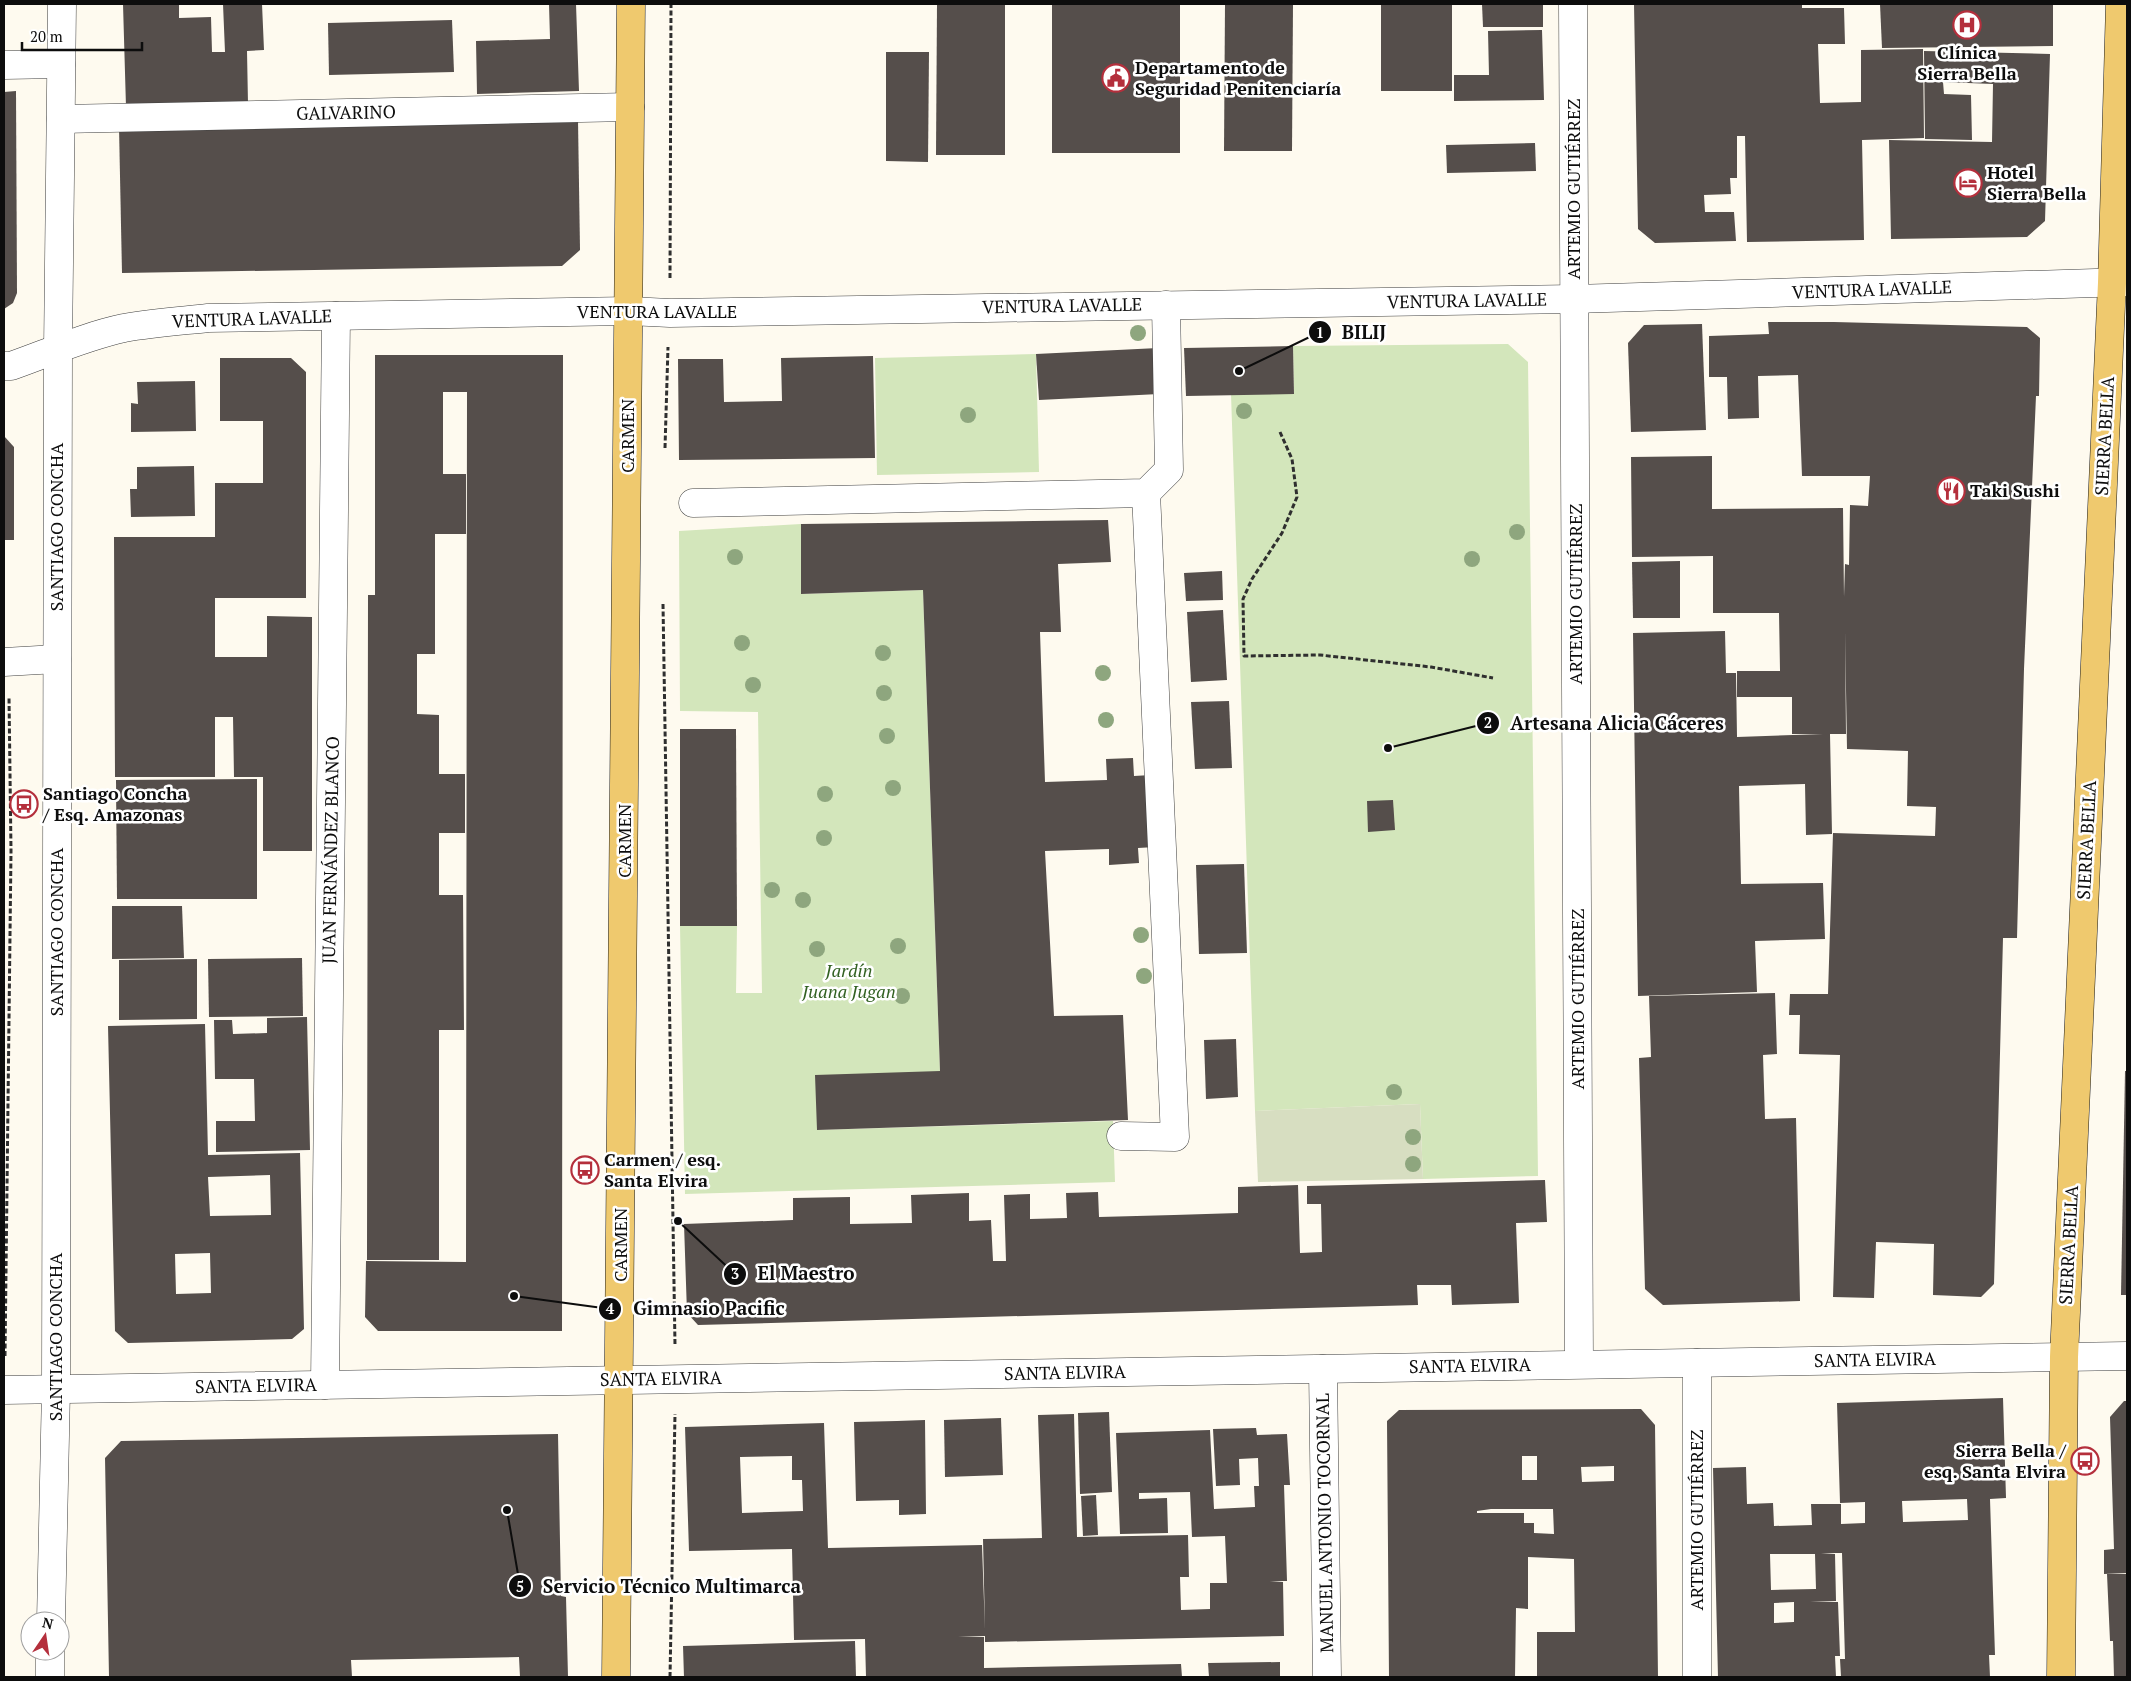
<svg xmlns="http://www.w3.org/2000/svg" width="2131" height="1681" viewBox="0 0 2131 1681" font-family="'PT Serif',serif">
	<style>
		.green { fill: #d3e6bb }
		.cemetery { fill: #d7dec1 }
		.building { fill: #554e4b; fill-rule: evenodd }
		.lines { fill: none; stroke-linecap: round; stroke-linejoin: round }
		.minor-casing { stroke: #404040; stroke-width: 29 }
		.major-casing { stroke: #1e1e1e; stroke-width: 29 }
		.path { stroke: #2f2f2f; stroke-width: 3; stroke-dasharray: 5 2.5; stroke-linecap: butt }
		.minor { stroke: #fff; stroke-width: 28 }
		.major { stroke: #efc96e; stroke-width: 28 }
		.tree { fill: #8ea67e }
		.labels { text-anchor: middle; stroke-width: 5; stroke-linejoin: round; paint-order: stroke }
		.poi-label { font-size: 18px; font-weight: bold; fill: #0d0d0d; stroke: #fff; text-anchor: start }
		.street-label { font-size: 18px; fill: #0d0d0d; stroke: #fff }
		.park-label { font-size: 18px; font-style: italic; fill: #326122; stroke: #fff }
		.leader { fill: none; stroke: #0d0d0d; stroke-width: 2 }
		.callout-dot { fill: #0d0d0d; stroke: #fff; stroke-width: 2 }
		.mark-label { font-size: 15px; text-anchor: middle; font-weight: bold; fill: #fff }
		.callout-label { font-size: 19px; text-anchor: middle; font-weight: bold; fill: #0d0d0d; stroke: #fff; stroke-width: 5; stroke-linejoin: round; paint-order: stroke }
	</style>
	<rect width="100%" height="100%" fill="#fefaef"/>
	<!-- green -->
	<g class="green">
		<polygon points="1508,344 1528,362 1538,1176 1423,1179 1420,1104 1255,1111 1231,394 1294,393 1293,346"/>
		<polygon points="1036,354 1039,472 877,475 875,358"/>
		<polygon points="801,524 801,594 923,590 940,1071 817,1130 1113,1121 1115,1182 685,1194 680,926 737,926 736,993 762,993 758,712 680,711 679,531"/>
	</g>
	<!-- cemetery -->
	<polygon class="cemetery" points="1420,1104 1423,1179 1258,1182 1255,1111"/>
	<!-- building -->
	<g class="building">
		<polygon points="123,4 179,4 179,18 211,17 212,52 225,52 223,4 262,4 264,50 247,51 248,104 126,107"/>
		<polygon points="549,4 576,4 579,91 477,94 476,41 550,39"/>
		<polygon points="937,4 1005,4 1005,155 936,155"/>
		<rect x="1052" y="4" width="128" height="149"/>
		<polygon points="1225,4 1293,4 1292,151 1224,151"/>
		<rect x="1381" y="4" width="71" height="87"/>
		<polygon points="1482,4 1543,4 1543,27 1483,27"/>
		<polygon points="1634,4 1802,4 1802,8 1844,8 1845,44 1818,44 1820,103 1861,102 1861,50 1923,49 1924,138 1862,140 1864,240 1747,242 1745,136 1737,136 1737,178 1730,178 1731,194 1704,195 1705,212 1734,212 1736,241 1655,243 1638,229"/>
		<polygon points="1880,4 2053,4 2053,46 1882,48"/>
		<polygon points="452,20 454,72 329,75 328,23"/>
		<polygon points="1542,30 1544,100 1454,101 1454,75 1489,75 1488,31"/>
		<polygon points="1924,51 2050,54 2045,221 2027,237 1891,239 1889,140 1992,142 1993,84 1943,82 1944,94 1971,95 1972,140 1925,139"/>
		<polygon points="886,52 929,52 928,162 886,161"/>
		<polygon points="16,91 17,293 13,303 4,309 4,92"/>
		<polygon points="578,120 580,250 562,266 122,273 119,127"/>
		<polygon points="1535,143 1536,171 1447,173 1446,145"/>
		<polygon points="1768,322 1834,322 2027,327 2040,338 2039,396 2036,396 2024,669 2017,938 2003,938 1994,1284 1981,1297 1933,1295 1934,1244 1876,1242 1874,1298 1833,1297 1840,1055 1799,1054 1800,1015 1789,1015 1790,994 1828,994 1833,833 1935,836 1936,807 1907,806 1908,751 1847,749 1845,631 1846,734 1830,734 1832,834 1806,835 1805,784 1739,786 1741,884 1823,883 1825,939 1755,941 1757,992 1638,996 1633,633 1725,631 1726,673 1736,673 1737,737 1823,734 1792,734 1792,697 1737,697 1737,671 1780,671 1779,613 1713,613 1713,556 1632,557 1631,457 1712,456 1712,509 1843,508 1844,597 1845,564 1849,565 1850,505 1868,506 1870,476 1802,476 1798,375 1758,376 1759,418 1728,419 1727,377 1709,377 1709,336 1769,334"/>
		<polygon points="1702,324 1706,430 1631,432 1628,343 1644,325"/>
		<polygon points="1293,346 1294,394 1186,396 1184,348"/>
		<polygon points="1158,348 1159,394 1039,400 1036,354"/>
		<polygon points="375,355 563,355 562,1331 378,1331 365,1317 366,1261 466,1262 467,392 443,392 443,474 466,474 466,534 435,534 435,654 417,654 417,714 439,715 439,774 465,774 465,833 439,833 439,895 463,895 464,1030 439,1030 439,1260 367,1260 368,595 375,595"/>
		<polygon points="873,356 875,458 679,460 678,359 723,359 724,402 782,401 781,358"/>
		<polygon points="220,358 291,358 306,372 306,598 215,598 215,657 267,657 267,616 312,617 312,851 263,851 263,777 234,777 233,717 215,717 215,777 115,777 114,537 215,537 215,483 263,483 263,421 220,421"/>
		<polygon points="195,381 196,431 131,432 131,403 138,404 137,382"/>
		<polygon points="4,436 14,447 14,540 4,540"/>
		<polygon points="194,466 195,516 131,517 130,489 137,489 137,467"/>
		<polygon points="1108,520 1111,562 1058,564 1061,632 1040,632 1045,782 1107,780 1106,759 1133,758 1134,776 1151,775 1155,847 1138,848 1139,863 1109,865 1109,849 1045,851 1054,1016 1123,1015 1128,1120 817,1130 815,1075 940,1071 923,590 801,594 801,524"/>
		<polygon points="1680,561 1680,618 1633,618 1632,562"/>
		<polygon points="1222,571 1223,600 1186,601 1184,573"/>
		<polygon points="1223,610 1227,680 1191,682 1187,612"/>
		<polygon points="1229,701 1232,768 1195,769 1191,702"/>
		<polygon points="680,729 736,729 737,926 680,926"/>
		<polygon points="257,779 257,899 117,899 116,780"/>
		<polygon points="1393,800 1395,830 1368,832 1367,801"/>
		<polygon points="1244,864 1247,953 1199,954 1196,865"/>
		<polygon points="112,906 182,906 184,958 112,959"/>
		<polygon points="302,958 303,1016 209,1017 208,959"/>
		<polygon points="197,959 197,1019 119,1020 119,960"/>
		<polygon points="1775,993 1777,1054 1763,1055 1765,1119 1796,1118 1800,1301 1663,1305 1645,1289 1639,1058 1651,1057 1649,996"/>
		<polygon points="307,1017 310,1150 216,1152 216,1121 255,1121 254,1079 215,1079 214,1020 232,1020 233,1034 267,1033 267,1018"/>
		<path d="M 205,1024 L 208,1155 L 300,1153 L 304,1329 L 292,1339 L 128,1343 L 115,1331 L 108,1026 ZM 270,1175 L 271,1215 L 210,1216 L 208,1177 ZM 210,1253 L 211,1293 L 176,1294 L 175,1254 Z"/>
		<polygon points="1236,1039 1238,1097 1206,1099 1204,1040"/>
		<polygon points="2125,1071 2127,1071 2127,1295 2121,1295"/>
		<polygon points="1545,1180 1547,1222 1516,1223 1519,1303 1452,1305 1451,1285 1417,1285 1418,1305 698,1325 687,1313 684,1224 793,1220 793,1198 850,1197 850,1224 912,1223 911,1195 969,1193 969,1221 991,1220 993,1261 1006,1261 1004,1195 1030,1194 1030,1219 1067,1218 1066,1193 1098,1192 1099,1217 1174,1215 1238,1213 1238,1187 1298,1185 1300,1253 1322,1252 1321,1204 1307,1204 1307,1186"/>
		<path d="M 2003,1398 L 2006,1498 L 1990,1499 L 1995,1655 L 1989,1655 L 1990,1677 L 1841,1677 L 1840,1659 L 1845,1659 L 1842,1553 L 1821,1553 L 1835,1554 L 1836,1601 L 1810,1602 L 1838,1602 L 1840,1656 L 1835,1656 L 1836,1677 L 1718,1677 L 1713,1468 L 1746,1467 L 1747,1504 L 1773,1503 L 1774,1526 L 1812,1525 L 1811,1504 L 1841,1504 L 1841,1524 L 1865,1523 L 1865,1502 L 1840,1503 L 1837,1403 ZM 1967,1499 L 1968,1520 L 1903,1522 L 1902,1501 ZM 1770,1554 L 1815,1554 L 1816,1589 L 1771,1590 ZM 1794,1602 L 1794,1622 L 1774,1623 L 1774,1603 Z"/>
		<polygon points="2124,1401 2127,1401 2127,1573 2104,1574 2104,1550 2114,1549 2110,1417"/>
		<path d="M 1641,1409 L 1655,1425 L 1658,1677 L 1537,1677 L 1537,1632 L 1575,1632 L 1574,1559 L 1528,1557 L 1528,1609 L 1516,1608 L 1515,1677 L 1389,1677 L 1387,1421 L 1399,1410 ZM 1522,1456 L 1537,1456 L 1537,1480 L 1522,1480 ZM 1614,1466 L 1614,1481 L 1582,1482 L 1581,1467 ZM 1491,1509 L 1553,1509 L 1554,1534 L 1534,1533 L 1534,1523 L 1524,1523 L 1524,1513 L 1477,1513 L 1477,1511 Z"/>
		<polygon points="1109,1412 1112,1492 1080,1494 1078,1413"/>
		<path d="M 1074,1414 L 1077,1537 L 1188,1535 L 1189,1577 L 1180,1577 L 1181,1610 L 1210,1609 L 1210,1583 L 1227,1583 L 1225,1536 L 1192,1537 L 1190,1492 L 1139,1493 L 1139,1499 L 1167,1498 L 1168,1533 L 1120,1534 L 1116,1433 L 1210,1430 L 1214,1509 L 1255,1507 L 1254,1486 L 1259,1486 L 1258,1458 L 1239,1459 L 1240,1485 L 1216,1486 L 1213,1429 L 1256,1428 L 1257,1435 L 1287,1434 L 1290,1485 L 1284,1485 L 1287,1581 L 1270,1581 L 1283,1582 L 1284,1636 L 985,1642 L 985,1636 L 958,1637 L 984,1637 L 984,1668 L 1181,1664 L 1182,1677 L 866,1677 L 865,1639 L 794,1640 L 792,1549 L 689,1551 L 685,1427 L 824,1423 L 828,1548 L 982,1545 L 985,1630 L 983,1539 L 1042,1538 L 1038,1415 ZM 792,1456 L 792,1480 L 802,1480 L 803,1511 L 742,1513 L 740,1457 Z"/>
		<polygon points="1001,1418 1003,1475 945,1477 944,1420"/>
		<polygon points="897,1421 925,1420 926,1514 899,1515 899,1500 856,1501 854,1422"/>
		<polygon points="558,1434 561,1596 566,1597 568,1677 520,1677 519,1657 351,1660 352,1677 109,1677 105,1458 121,1441"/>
		<polygon points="1096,1495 1098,1535 1083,1536 1081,1496"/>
		<polygon points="2107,1574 2127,1574 2127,1677 2114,1677 2113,1641 2110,1641"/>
		<polygon points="855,1641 856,1677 684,1677 683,1646"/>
		<polygon points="1280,1662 1280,1677 1209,1677 1208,1663"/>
	</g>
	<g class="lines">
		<!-- minor casing -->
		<g class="minor-casing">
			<g id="minor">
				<polyline points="1573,4 1579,1364"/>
				<polyline points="4,65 61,64"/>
				<polyline points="61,119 630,107"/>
				<path d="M 4,366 L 11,366 C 48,353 86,336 124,328 C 152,323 180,321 208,318 L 629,311 L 670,313 L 1574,299 L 2127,282"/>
				<polyline points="693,503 1146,493 1169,470 1166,305"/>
				<polyline points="4,662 57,659"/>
				<polyline points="1121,1136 1175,1137 1146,493"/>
				<polyline points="1323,1369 1327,1677"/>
				<polyline points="325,1385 336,316"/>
				<polyline points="4,1390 2127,1356"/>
				<polyline points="51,1621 56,1389 58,350 62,4"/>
				<polyline points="50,1677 50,1651"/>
				<polyline points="1697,1677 1697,1363"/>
			</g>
		</g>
		<!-- major casing -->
		<g class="major-casing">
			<g id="major">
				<polyline points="616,1677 631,4"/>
				<polyline points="2061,1677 2064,1357 2112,283 2120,4"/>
			</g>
		</g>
		<!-- path -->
		<g class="path">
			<polyline points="670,278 671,4"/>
			<polyline points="1280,432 1292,459 1297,497 1282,533 1252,579 1243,599 1244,656 1320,655 1431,667 1493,678"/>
			<polyline points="665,448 668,347"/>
			<polyline points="663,604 675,1345"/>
			<polyline points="5,1356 11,851 9,697"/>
			<polyline points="670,1677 675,1414"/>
		</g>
		<!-- minor -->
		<use href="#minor" class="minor"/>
		<!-- major -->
		<use href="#major" class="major"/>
	</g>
	<!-- trees -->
	<g class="tree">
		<circle cx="1138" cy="333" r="8"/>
		<circle cx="1244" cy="411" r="8"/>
		<circle cx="968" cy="415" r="8"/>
		<circle cx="1517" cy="532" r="8"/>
		<circle cx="735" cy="557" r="8"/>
		<circle cx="1472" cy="559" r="8"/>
		<circle cx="742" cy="643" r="8"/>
		<circle cx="883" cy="653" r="8"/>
		<circle cx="1103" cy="673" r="8"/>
		<circle cx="753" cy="685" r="8"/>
		<circle cx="884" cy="693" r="8"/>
		<circle cx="1106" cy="720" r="8"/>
		<circle cx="887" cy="736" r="8"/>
		<circle cx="893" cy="788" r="8"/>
		<circle cx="825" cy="794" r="8"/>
		<circle cx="824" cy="838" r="8"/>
		<circle cx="772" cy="890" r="8"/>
		<circle cx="803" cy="900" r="8"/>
		<circle cx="1141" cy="935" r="8"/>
		<circle cx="898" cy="946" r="8"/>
		<circle cx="817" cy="949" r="8"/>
		<circle cx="1144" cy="976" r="8"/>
		<circle cx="902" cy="996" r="8"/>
		<circle cx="1394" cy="1092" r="8"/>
		<circle cx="1413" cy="1137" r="8"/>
		<circle cx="1413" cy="1164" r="8"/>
	</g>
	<!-- icons -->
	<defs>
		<g id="hospital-ring" transform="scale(1.4375)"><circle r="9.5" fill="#fff" stroke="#b42f3c" stroke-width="1.5"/><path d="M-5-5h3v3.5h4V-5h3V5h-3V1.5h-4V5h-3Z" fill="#b42f3c"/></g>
		<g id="civic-ring" transform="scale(1.4375)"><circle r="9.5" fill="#fff" stroke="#b42f3c" stroke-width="1.5"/><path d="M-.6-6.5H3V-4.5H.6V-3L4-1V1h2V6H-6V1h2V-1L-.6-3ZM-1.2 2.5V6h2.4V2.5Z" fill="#b42f3c"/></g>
		<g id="hotel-ring" transform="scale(1.4375)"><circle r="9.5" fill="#fff" stroke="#b42f3c" stroke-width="1.5"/><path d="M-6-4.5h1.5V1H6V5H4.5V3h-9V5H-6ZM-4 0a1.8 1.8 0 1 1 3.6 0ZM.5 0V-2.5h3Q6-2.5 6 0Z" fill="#b42f3c"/></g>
		<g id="restaurant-ring" transform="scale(1.4375)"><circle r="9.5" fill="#fff" stroke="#b42f3c" stroke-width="1.5"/><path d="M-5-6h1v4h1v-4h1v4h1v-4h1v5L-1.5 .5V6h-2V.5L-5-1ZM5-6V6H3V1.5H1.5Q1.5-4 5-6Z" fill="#b42f3c"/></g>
		<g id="bus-ring" transform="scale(1.4375)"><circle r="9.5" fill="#fff" stroke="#b42f3c" stroke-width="1.5"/><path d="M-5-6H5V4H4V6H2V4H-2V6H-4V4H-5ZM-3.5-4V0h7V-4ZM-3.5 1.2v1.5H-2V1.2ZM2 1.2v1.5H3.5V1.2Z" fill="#b42f3c"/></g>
	</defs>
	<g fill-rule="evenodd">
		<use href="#hospital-ring" x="1967" y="25"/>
		<use href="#civic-ring" x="1116" y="78"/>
		<use href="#hotel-ring" x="1968" y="183"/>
		<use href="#restaurant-ring" x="1951" y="491"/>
		<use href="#bus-ring" x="24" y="804"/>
		<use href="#bus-ring" x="585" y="1170"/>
		<use href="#bus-ring" x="2085" y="1461"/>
	</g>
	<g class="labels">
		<!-- poi labels -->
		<g class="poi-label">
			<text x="1967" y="59" text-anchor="middle">Clínica<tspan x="1967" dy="21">Sierra Bella</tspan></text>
			<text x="1135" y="74">Departamento de<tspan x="1135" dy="21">Seguridad Penitenciaría</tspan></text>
			<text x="1987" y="179">Hotel<tspan x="1987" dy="21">Sierra Bella</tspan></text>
			<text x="1970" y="497">Taki Sushi</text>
			<text x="43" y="800">Santiago Concha<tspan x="43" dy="21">/ Esq. Amazonas</tspan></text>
			<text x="604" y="1166">Carmen / esq.<tspan x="604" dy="21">Santa Elvira</tspan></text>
			<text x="2066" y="1457" text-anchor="end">Sierra Bella /<tspan x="2066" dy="21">esq. Santa Elvira</tspan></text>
		</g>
		<!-- street labels -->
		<g class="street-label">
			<text transform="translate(346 113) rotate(-1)" y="6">GALVARINO</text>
			<text transform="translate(1574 189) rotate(-90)" y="6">ARTEMIO GUTIÉRREZ</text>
			<text transform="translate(1872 290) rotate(-2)" y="6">VENTURA LAVALLE</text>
			<text transform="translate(1467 301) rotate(-1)" y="6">VENTURA LAVALLE</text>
			<text transform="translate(1062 306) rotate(-1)" y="6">VENTURA LAVALLE</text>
			<text x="657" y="318">VENTURA LAVALLE</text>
			<text transform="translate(252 319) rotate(-2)" y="6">VENTURA LAVALLE</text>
			<text transform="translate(628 436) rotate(-90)" y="6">CARMEN</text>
			<text transform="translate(2105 436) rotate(-87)" y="6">SIERRA BELLA</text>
			<text transform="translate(57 527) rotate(-90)" y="6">SANTIAGO CONCHA</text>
			<text transform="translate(1576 594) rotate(-90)" y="6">ARTEMIO GUTIÉRREZ</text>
			<text transform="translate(2087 840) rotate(-87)" y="6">SIERRA BELLA</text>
			<text transform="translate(625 841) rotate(-90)" y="6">CARMEN</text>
			<text transform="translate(331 850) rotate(-89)" y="6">JUAN FERNÁNDEZ BLANCO</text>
			<text transform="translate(57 932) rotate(-90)" y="6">SANTIAGO CONCHA</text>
			<text transform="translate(1578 999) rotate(-90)" y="6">ARTEMIO GUTIÉRREZ</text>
			<text transform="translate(621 1245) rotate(-90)" y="6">CARMEN</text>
			<text transform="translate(2069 1245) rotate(-87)" y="6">SIERRA BELLA</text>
			<text transform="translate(56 1337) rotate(-90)" y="6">SANTIAGO CONCHA</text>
			<text transform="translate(1875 1360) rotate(-1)" y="6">SANTA ELVIRA</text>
			<text transform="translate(1470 1366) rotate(-1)" y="6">SANTA ELVIRA</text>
			<text transform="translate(1065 1373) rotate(-1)" y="6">SANTA ELVIRA</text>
			<text transform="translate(661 1379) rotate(-1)" y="6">SANTA ELVIRA</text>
			<text transform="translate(256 1386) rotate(-1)" y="6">SANTA ELVIRA</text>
			<text transform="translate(1697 1520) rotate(-90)" y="6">ARTEMIO GUTIÉRREZ</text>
			<text transform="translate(1325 1523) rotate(-91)" y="6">MANUEL ANTONIO TOCORNAL</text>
		</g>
		<!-- park labels -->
		<g class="park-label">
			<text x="849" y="977">Jardín<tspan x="849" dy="21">Juana Jugan</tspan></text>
		</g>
	</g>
	<!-- callouts -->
	<path class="leader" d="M1239 371L1320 332M1388 748L1488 723M678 1221L735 1274M514 1296L610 1309M507 1510L520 1586"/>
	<g class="callout-dot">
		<circle cx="1239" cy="371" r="5"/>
		<circle cx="1388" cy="748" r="5"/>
		<circle cx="678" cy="1221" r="5"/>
		<circle cx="514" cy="1296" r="5"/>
		<circle cx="507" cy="1510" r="5"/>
		<circle cx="1320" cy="332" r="12"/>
		<circle cx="1488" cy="723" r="12"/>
		<circle cx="735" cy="1274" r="12"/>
		<circle cx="610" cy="1309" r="12"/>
		<circle cx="520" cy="1586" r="12"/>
	</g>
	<g class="mark-label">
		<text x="1320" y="338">1</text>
		<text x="1488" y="728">2</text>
		<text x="735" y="1279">3</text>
		<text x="610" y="1314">4</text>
		<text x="520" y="1592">5</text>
	</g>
	<g class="callout-label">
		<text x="1364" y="339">BILIJ</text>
		<text x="1617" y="730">Artesana Alicia Cáceres</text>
		<text x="806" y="1280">El Maestro</text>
		<text x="709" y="1315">Gimnasio Pacific</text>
		<text x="672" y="1593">Servicio Técnico Multimarca</text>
	</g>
	<!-- border -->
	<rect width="2131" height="1681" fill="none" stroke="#0d0d0d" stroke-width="10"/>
	<!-- north arrow -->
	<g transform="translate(45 1636) rotate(13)"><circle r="24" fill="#ffffff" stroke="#9e9e9e"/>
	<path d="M0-4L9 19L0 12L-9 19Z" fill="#b42f3c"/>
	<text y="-8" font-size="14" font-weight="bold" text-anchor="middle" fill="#0d0d0d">N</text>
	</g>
	<!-- scale -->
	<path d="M22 42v8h120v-8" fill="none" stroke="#0d0d0d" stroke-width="2.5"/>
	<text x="30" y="42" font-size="15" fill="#0d0d0d" stroke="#ffffff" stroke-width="4" paint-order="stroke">20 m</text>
</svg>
